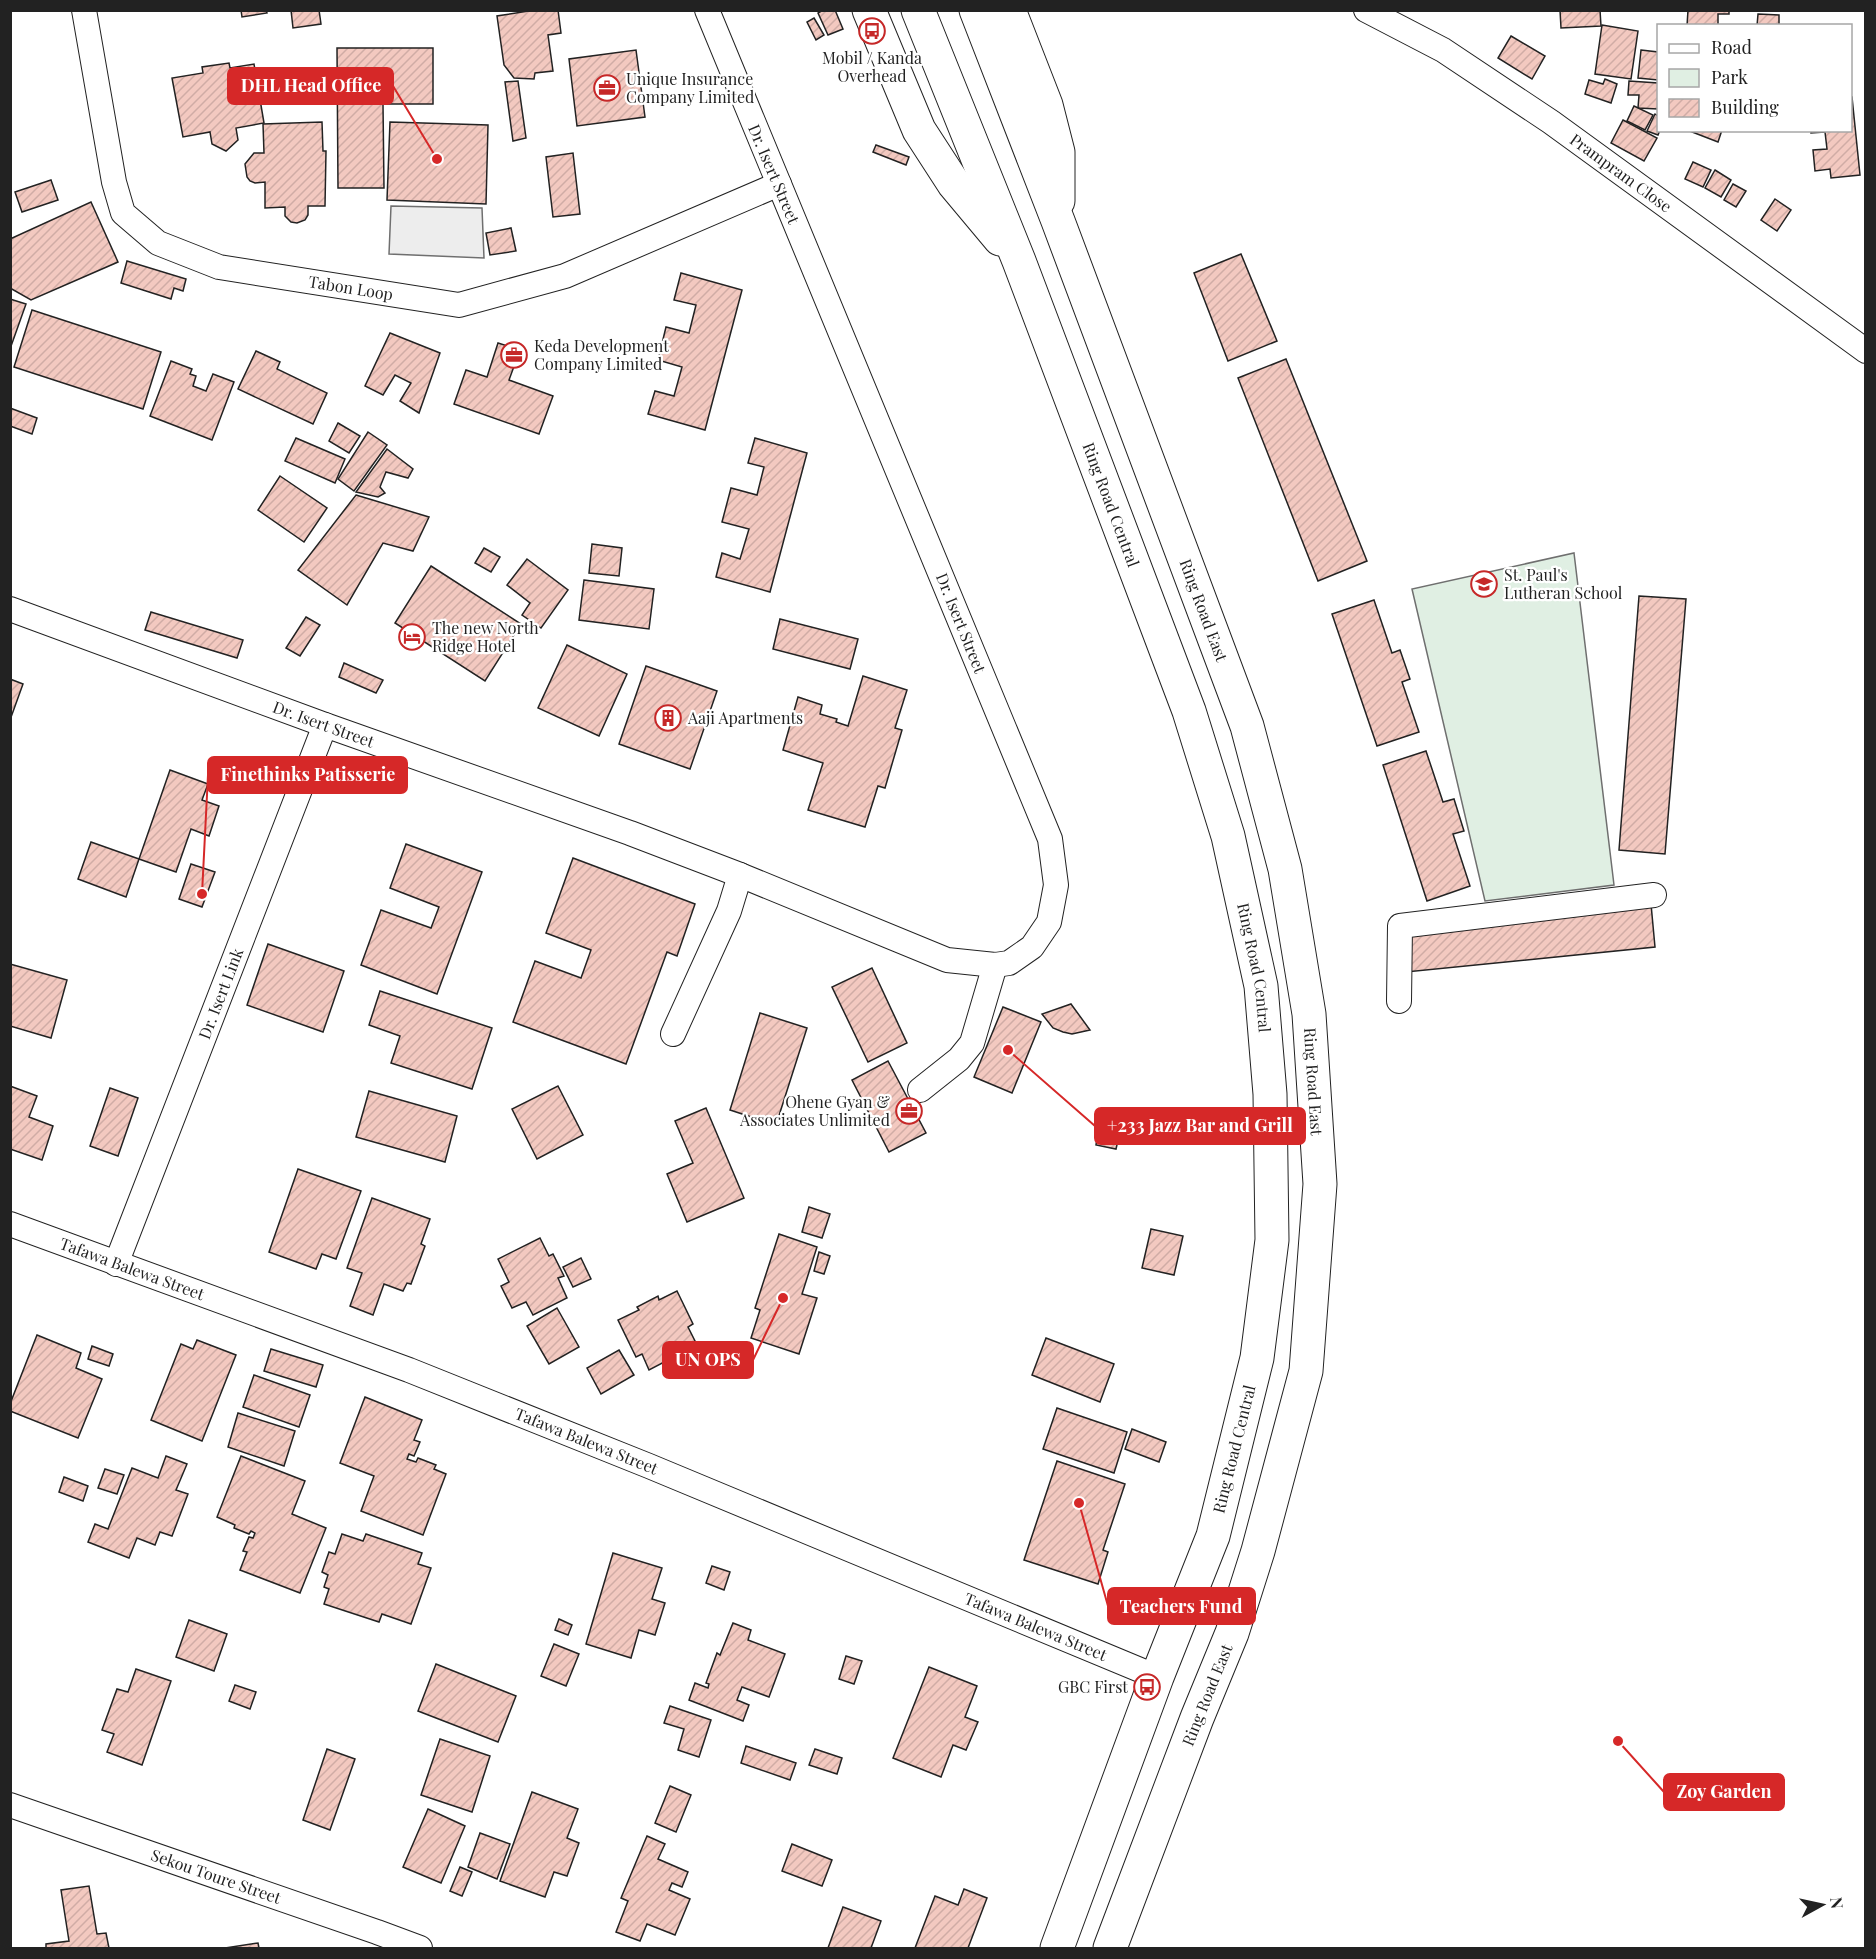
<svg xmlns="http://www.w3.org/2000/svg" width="1876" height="1959" viewBox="0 0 1876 1959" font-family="'Playfair Display',serif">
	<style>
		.green { fill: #e0efe3; stroke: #6f6f6f; stroke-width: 1.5 }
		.parking { fill: #ededed; stroke: #6f6f6f; stroke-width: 1.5 }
		.building { fill: url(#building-hatch); stroke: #222; stroke-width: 1.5 }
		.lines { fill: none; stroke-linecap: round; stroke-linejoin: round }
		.street-casing { stroke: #222; stroke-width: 26 }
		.primary-casing { stroke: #222; stroke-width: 35 }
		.street { stroke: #fff; stroke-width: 24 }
		.primary { stroke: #fff; stroke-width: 33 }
		.labels { text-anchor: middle; stroke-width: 4.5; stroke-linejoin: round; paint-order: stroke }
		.poi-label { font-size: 16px; fill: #222; stroke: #fff; text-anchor: start }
		.street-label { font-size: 16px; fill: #222; stroke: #fff }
		.leader { fill: none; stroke: #d62828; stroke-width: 2 }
		.callout-dot { fill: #d62828; stroke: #fff; stroke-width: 2 }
		.callout { fill: #d62828; stroke: #d62828; stroke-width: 2 }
		.callout-label { font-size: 18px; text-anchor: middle; font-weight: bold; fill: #fff }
	</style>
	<defs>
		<pattern id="building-hatch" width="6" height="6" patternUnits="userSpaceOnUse" patternTransform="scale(1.5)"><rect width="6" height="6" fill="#f3c9c0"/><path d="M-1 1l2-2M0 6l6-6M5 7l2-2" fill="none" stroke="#d0aca5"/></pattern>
	</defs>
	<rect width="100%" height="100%" fill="#fff"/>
	<!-- green -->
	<polygon class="green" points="1574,553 1614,885 1485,901 1412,589"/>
	<!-- parking -->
	<polygon class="parking" points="391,206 482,208 484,258 389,254"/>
	<!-- building -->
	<g class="building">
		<polygon points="241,10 266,10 267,13 242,17"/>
		<polygon points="291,10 319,10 321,24 293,28"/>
		<polygon points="535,10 558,10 561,33 548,35 553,71 535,73 534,79 514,78 504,65 497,16"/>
		<polygon points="823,10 835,10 843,29 828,35 818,13"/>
		<polygon points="1560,10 1600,10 1601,26 1561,28"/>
		<polygon points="1688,10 1729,10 1729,14 1718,14 1718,26 1687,26"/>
		<polygon points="1758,14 1779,15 1779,26 1757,26"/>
		<polygon points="814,18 824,35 816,40 807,22"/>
		<polygon points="1602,25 1638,31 1631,79 1595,74"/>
		<polygon points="1511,36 1545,56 1532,79 1498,58"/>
		<polygon points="337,48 433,48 433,104 383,104 384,188 338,188"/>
		<polygon points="636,50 645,117 577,126 569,59"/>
		<polygon points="1641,50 1658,52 1658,80 1638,78"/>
		<polygon points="229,63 230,68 254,64 264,123 236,128 238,140 226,151 212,144 210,132 183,137 172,78 203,73 202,67"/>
		<polygon points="1605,79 1617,84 1611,103 1585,94 1589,80 1603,84"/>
		<polygon points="518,81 526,138 513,141 505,82"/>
		<polygon points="1629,81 1658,83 1658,109 1638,108 1639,95 1628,95"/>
		<polygon points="1850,97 1852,97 1860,175 1831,178 1830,169 1815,171 1813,150 1827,149 1825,132 1811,133 1811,130 1850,130"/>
		<polygon points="1634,106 1653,115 1645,130 1627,121"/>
		<polygon points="1655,114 1658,116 1658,130 1660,130 1658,135 1647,131"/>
		<polygon points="1623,120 1657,138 1644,161 1611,143"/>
		<polygon points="322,122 323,151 326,151 325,206 308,206 308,215 305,220 297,223 291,222 285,216 285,207 265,208 265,182 255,183 250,181 247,177 245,164 254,153 264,153 263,124"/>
		<polygon points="390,122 488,125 486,204 387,200"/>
		<polygon points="1687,130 1722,130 1718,142"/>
		<polygon points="876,145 909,157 906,165 873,152"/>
		<polygon points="573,153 580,214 553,217 546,157"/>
		<polygon points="1693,162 1711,170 1703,187 1685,179"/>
		<polygon points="1715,170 1731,180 1721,197 1705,188"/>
		<polygon points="51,180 58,200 22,212 15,192"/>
		<polygon points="1733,184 1746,191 1736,207 1724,200"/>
		<polygon points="1775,199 1791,210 1777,231 1761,220"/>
		<polygon points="91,202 118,262 31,300 10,288 10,239"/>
		<polygon points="511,228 516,251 490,255 486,233"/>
		<polygon points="1241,254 1277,341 1228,361 1194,273"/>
		<polygon points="127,261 186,279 183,291 174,288 171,299 121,283"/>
		<polygon points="681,273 742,290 705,430 648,414 655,391 674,396 682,367 658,360 666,327 689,333 696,305 674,300"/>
		<polygon points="10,299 26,304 10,349"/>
		<polygon points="32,310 161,352 143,409 14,367"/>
		<polygon points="390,333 440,353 419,413 400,401 411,383 395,375 383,395 365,386"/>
		<polygon points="498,343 520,350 509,380 553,396 539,434 454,404 466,370 487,377"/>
		<polygon points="256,351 280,362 277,369 327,393 313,424 238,389"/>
		<polygon points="1286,359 1367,561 1318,581 1238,378"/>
		<polygon points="171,361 192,369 190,374 196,376 193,386 206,391 213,374 234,382 212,440 150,416"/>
		<polygon points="10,408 37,418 32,434 10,426"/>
		<polygon points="338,423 360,436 349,453 329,441"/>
		<polygon points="368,432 387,445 354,491 338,479"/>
		<polygon points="296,438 345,459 335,483 285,461"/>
		<polygon points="755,438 807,453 770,592 716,577 722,553 740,559 749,529 722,522 731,488 757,495 764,467 748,463"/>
		<polygon points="387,449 413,469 408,478 386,472 380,487 385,493 378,497 356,492"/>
		<polygon points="280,476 327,508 304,542 258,510"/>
		<polygon points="356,495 429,517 413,551 383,543 347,605 298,570"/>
		<polygon points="592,544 622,548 619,576 589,573"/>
		<polygon points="484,548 500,557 491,572 475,563"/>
		<polygon points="527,559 568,590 541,628 522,615 530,603 507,585"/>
		<polygon points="431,566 521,624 485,681 395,623"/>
		<polygon points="584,580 654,589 649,629 579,620"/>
		<polygon points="1639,596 1686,599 1665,854 1619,850"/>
		<polygon points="1374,600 1392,653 1400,650 1410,679 1402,682 1419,732 1377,746 1332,614"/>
		<polygon points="151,612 243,640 237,658 145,630"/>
		<polygon points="306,617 320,625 300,656 286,648"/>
		<polygon points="780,619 858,639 850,669 773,649"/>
		<polygon points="567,645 627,674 599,736 538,708"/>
		<polygon points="344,663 383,680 376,693 339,677"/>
		<polygon points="646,666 717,691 690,769 619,744"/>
		<polygon points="863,676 907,690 895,728 902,730 885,788 878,786 865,827 808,810 823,763 783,750 798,697 822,705 820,714 837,719 836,722 848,726"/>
		<polygon points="10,679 23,684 10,720"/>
		<polygon points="1426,751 1443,802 1454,799 1464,831 1453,834 1470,886 1427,901 1383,765"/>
		<polygon points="170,770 208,784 202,800 219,806 209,836 191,829 176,872 139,859"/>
		<polygon points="91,842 139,859 126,897 78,879"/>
		<polygon points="406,844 482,872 437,994 361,965 381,910 431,928 439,907 390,888"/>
		<polygon points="573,858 695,904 677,956 667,952 626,1064 513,1022 535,961 581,978 591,950 546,933"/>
		<polygon points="191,864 215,872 202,907 179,899"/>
		<polygon points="1651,904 1655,947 1406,972 1402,930"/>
		<polygon points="268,944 344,971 323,1032 247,1005"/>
		<polygon points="10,964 67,980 51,1038 10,1026"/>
		<polygon points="872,968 907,1043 868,1062 832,987"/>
		<polygon points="380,991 492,1028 472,1089 391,1063 400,1036 369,1025"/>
		<polygon points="1071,1004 1090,1030 1072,1034 1063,1032 1053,1028 1042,1014"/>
		<polygon points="1003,1007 1041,1022 1012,1093 974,1077"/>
		<polygon points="760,1013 807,1028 776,1125 730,1110"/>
		<polygon points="888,1061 926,1133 889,1152 852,1080"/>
		<polygon points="10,1086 37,1096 29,1117 53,1126 42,1160 10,1149"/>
		<polygon points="558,1086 583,1135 537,1159 512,1109"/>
		<polygon points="110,1088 138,1098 118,1156 90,1146"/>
		<polygon points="369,1091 457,1116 445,1162 356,1137"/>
		<polygon points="706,1108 744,1198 687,1222 667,1174 693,1163 675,1121"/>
		<polygon points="1098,1132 1119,1136 1116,1149 1096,1145"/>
		<polygon points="298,1169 361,1191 336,1259 322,1254 316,1269 269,1252"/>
		<polygon points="372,1198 430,1219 421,1244 425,1246 411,1284 407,1283 403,1291 384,1284 373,1315 350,1306 362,1273 347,1268"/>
		<polygon points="809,1207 830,1214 822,1238 802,1232"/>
		<polygon points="1151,1229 1183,1236 1174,1275 1142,1268"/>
		<polygon points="779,1234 817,1247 802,1294 817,1298 799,1354 751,1338 760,1310 755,1308"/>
		<polygon points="540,1238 549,1256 553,1254 564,1276 558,1278 567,1298 533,1315 526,1302 512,1308 501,1286 509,1282 498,1259"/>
		<polygon points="819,1252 830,1256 824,1274 814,1271"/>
		<polygon points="581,1258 591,1279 573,1287 563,1267"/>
		<polygon points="677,1291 693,1324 688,1327 697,1345 649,1370 642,1354 636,1357 618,1320 639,1310 637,1307 658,1296 659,1300"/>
		<polygon points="557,1308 579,1347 549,1364 527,1326"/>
		<polygon points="37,1335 81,1353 76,1368 102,1379 78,1438 10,1411 10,1404"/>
		<polygon points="1046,1338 1114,1364 1100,1402 1032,1375"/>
		<polygon points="197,1340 236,1355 202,1441 151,1420 181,1344 193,1349"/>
		<polygon points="92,1346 113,1354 109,1366 88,1359"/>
		<polygon points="271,1349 323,1365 316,1387 264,1371"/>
		<polygon points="619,1350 634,1375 601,1394 587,1368"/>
		<polygon points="254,1375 310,1395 299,1427 243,1407"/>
		<polygon points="365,1397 422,1420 414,1440 420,1442 414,1456 409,1454 407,1459 416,1462 418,1458 436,1465 434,1469 446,1474 423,1535 361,1511 374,1476 340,1463"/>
		<polygon points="1057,1408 1127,1432 1114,1473 1043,1449"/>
		<polygon points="238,1413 295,1431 284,1466 228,1447"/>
		<polygon points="1132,1429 1166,1442 1159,1462 1125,1449"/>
		<polygon points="166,1456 187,1464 176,1490 188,1494 172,1536 160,1532 155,1545 137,1538 129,1558 88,1542 95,1524 108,1529 132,1468 158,1478"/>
		<polygon points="241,1456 305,1481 292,1514 326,1528 300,1593 240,1570 247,1552 243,1551 249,1537 253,1538 255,1533 251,1531 249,1534 234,1528 235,1525 217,1517"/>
		<polygon points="1057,1461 1125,1484 1103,1550 1108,1552 1098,1584 1024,1560"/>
		<polygon points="105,1469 124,1475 117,1494 98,1488"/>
		<polygon points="64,1477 88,1486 83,1501 59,1492"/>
		<polygon points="342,1534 363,1541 366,1534 422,1553 418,1564 431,1568 411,1624 382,1614 379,1622 324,1604 329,1589 324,1587 328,1575 322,1572 329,1552 335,1554"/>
		<polygon points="613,1553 662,1568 652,1599 665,1603 655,1635 639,1630 631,1658 586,1644"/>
		<polygon points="712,1566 730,1572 724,1590 706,1583"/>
		<polygon points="559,1619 572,1625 568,1635 555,1630"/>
		<polygon points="189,1620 227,1634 214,1671 176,1657"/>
		<polygon points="733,1623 751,1630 748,1640 785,1654 769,1697 742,1687 737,1700 749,1705 743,1721 689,1700 695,1683 708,1688 709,1684 706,1683 717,1653 720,1655"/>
		<polygon points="554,1644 579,1654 566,1686 541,1676"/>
		<polygon points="846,1656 862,1661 854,1684 839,1679"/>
		<polygon points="436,1664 516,1696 498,1742 418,1711"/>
		<polygon points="929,1667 977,1686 965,1717 978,1722 966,1750 953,1745 941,1777 893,1758"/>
		<polygon points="136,1669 171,1681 142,1765 107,1752 114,1734 102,1730 117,1689 128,1692"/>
		<polygon points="235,1685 256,1692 250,1709 229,1701"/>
		<polygon points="670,1706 711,1720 699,1757 678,1750 684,1729 664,1723"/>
		<polygon points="440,1739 490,1756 472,1812 421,1795"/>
		<polygon points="746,1746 796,1763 790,1780 741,1763"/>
		<polygon points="327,1749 355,1759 330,1830 303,1820"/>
		<polygon points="815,1749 842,1758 837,1774 809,1765"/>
		<polygon points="670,1786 691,1795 676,1832 655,1823"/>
		<polygon points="532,1792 578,1809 567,1838 579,1843 567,1876 554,1872 545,1897 500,1881"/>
		<polygon points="428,1809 465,1826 441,1883 403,1867"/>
		<polygon points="480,1833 510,1844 497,1879 468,1867"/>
		<polygon points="647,1836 665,1844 658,1859 688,1872 682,1887 672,1883 669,1890 690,1899 675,1935 647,1924 640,1941 616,1932 628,1901 621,1898"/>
		<polygon points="792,1844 832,1860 822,1886 782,1871"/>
		<polygon points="460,1867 472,1872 462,1896 450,1891"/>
		<polygon points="89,1886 97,1934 106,1933 109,1948 46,1948 46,1944 69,1941 61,1890"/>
		<polygon points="964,1889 987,1898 968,1948 915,1948 935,1896 958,1905"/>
		<polygon points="843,1907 881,1921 871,1948 828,1948"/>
		<polygon points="258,1943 259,1948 225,1948"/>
	</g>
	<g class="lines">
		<!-- street casing -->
		<g class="street-casing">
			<g id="street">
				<path id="s1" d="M 84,10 L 114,182 L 123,213 L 158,243 L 219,267 L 459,305 L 565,276 L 779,184"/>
				<path id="s2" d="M 1366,10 L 1443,50 L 1551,122 L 1866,351"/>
				<path id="s3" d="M 10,609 L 325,725 L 630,833 L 740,875 L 947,960 L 995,965 L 1009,963 L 1032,947 L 1049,922 L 1056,885 L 1050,839 L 707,10"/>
				<polyline points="1399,1001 1400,926 1654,895"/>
				<polyline points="673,1034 729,911 740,875"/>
				<polyline points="920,1090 959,1059 972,1043 995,965"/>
				<path id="s4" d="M 10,1224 L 409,1370 L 649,1466 L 1157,1677"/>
				<path id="s5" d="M 116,1264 L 325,725"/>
				<path id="s6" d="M 10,1805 L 377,1932 L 420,1948"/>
			</g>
		</g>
		<!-- primary casing -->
		<g class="primary-casing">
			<g id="primary">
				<polyline points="869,10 919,130 954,184 1000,239"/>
				<path id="s7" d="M 918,10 L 1019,261 L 1189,711 L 1228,836 L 1261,986 L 1270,1094 L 1272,1240 L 1257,1358 L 1213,1536 L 1157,1677 L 1057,1948"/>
				<path id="s8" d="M 976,10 L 1058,221 L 1247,726 L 1285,869 L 1309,1014 L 1320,1184 L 1306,1371 L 1258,1551 L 1232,1633 L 1197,1718 L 1110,1948"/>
				<polyline points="1009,10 1046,105 1058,152 1058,201"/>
			</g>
		</g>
		<!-- street -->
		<use href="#street" class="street"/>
		<!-- primary -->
		<use href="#primary" class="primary"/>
	</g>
	<!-- icons -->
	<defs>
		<g id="bus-ring" transform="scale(1.35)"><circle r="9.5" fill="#fff" stroke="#c62828" stroke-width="1.5"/><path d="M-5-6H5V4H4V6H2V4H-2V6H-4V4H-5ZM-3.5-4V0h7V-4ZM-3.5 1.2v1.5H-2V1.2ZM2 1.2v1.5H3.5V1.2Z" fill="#c62828"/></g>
		<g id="office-ring" transform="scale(1.35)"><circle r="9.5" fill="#fff" stroke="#c62828" stroke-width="1.5"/><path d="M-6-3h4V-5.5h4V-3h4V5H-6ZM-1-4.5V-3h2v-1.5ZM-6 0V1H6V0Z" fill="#c62828"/></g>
		<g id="school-ring" transform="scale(1.35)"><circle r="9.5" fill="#fff" stroke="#c62828" stroke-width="1.5"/><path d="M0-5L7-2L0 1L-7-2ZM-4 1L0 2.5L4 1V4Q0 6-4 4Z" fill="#c62828"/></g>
		<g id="hotel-ring" transform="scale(1.35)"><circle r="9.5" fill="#fff" stroke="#c62828" stroke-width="1.5"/><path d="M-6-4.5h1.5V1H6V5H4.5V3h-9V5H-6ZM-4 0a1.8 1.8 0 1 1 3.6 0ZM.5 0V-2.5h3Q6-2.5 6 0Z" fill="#c62828"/></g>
		<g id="building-ring" transform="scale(1.35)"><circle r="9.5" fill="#fff" stroke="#c62828" stroke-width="1.5"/><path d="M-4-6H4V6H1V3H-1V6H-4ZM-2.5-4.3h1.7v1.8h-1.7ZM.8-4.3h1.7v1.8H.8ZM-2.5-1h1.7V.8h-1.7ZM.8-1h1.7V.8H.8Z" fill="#c62828"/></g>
	</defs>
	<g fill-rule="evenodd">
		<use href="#bus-ring" x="872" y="31"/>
		<use href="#office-ring" x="607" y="88"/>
		<use href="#office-ring" x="514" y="355"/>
		<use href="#school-ring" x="1484" y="584"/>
		<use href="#hotel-ring" x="412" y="637"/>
		<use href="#building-ring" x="668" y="718"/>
		<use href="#office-ring" x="909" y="1111"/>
		<use href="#bus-ring" x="1147" y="1687"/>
	</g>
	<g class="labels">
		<!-- poi labels -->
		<g class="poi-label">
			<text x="872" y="64" text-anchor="middle">Mobil / Kanda<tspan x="872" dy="18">Overhead</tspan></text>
			<text x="626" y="85">Unique Insurance<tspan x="626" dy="18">Company Limited</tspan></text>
			<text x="534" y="352">Keda Development<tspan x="534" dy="18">Company Limited</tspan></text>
			<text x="1504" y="581">St. Paul's<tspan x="1504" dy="18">Lutheran School</tspan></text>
			<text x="432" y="634">The new North<tspan x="432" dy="18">Ridge Hotel</tspan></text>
			<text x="688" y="724">Aaji Apartments</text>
			<text x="890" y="1108" text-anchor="end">Ohene Gyan &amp;<tspan x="890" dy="18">Associates Unlimited</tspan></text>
			<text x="1128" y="1693" text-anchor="end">GBC First</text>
		</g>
		<!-- street labels -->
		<g class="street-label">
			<text dy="6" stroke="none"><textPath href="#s2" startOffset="303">Prampram Close</textPath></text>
			<text transform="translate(774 174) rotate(67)" y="6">Dr. Isert Street</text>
			<text dy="6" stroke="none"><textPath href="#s1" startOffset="452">Tabon Loop</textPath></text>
			<text dy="6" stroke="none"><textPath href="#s7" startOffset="531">Ring Road Central</textPath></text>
			<text dy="6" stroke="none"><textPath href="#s8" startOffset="642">Ring Road East</textPath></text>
			<text transform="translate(961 623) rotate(68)" y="6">Dr. Isert Street</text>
			<text dy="6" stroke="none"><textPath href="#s3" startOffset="334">Dr. Isert Street</textPath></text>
			<text dy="6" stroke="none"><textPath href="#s7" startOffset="1017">Ring Road Central</textPath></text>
			<text dy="6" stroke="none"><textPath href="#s5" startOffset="290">Dr. Isert Link</textPath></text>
			<text dy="6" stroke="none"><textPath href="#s8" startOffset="1128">Ring Road East</textPath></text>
			<text dy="6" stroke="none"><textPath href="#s4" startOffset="130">Tafawa Balewa Street</textPath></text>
			<text dy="6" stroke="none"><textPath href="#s4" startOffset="616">Tafawa Balewa Street</textPath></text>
			<text transform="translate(1234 1449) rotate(-76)" y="6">Ring Road Central</text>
			<text dy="6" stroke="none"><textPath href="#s4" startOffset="1102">Tafawa Balewa Street</textPath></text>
			<text transform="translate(1207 1695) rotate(-68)" y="6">Ring Road East</text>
			<text dy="6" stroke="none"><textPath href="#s6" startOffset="218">Sekou Toure Street</textPath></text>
		</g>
	</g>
	<!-- callouts -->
	<path class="leader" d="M437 159L393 86M202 894L208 775M1008 1050L1095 1126M783 1298L753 1360M1079 1503L1108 1606M1618 1741L1664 1792"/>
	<g class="callout-dot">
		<circle cx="437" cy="159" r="6"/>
		<circle cx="202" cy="894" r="6"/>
		<circle cx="1008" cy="1050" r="6"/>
		<circle cx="783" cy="1298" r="6"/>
		<circle cx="1079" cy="1503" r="6"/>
		<circle cx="1618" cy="1741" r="6"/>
	</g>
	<g class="callout">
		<rect x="228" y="68" width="165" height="36" rx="6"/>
		<rect x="208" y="757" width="199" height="36" rx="6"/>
		<rect x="1095" y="1108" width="210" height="36" rx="6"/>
		<rect x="663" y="1342" width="90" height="36" rx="6"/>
		<rect x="1108" y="1588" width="147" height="36" rx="6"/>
		<rect x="1664" y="1774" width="120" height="36" rx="6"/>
	</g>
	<g class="callout-label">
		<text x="311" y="92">DHL Head Office</text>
		<text x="308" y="781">Finethinks Patisserie</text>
		<text x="1200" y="1132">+233 Jazz Bar and Grill</text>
		<text x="708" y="1366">UN OPS</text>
		<text x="1181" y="1613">Teachers Fund</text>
		<text x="1724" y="1798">Zoy Garden</text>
	</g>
	<!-- border -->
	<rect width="1876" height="1959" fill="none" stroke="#222222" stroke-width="24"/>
	<!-- legend -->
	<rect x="1657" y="24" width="195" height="108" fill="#ffffff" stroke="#a7a7a7" stroke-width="1.5"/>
	<rect x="1669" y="44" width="30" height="9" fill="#ffffff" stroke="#a7a7a7" stroke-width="1.5"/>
	<text x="1711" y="54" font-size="18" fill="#222222">Road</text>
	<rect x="1669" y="69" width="30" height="18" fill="#e0efe3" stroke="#a7a7a7" stroke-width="1.5"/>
	<text x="1711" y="84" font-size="18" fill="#222222">Park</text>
	<rect x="1669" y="99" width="30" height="18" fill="url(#building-hatch)" stroke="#a7a7a7" stroke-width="1.5"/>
	<text x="1711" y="114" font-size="18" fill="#222222">Building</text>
	<!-- north arrow -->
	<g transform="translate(1822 1905) rotate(82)" stroke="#ffffff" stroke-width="4.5" paint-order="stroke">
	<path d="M0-4.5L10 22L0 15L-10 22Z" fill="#222222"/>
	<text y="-9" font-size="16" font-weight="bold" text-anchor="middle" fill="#222222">N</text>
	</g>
</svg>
